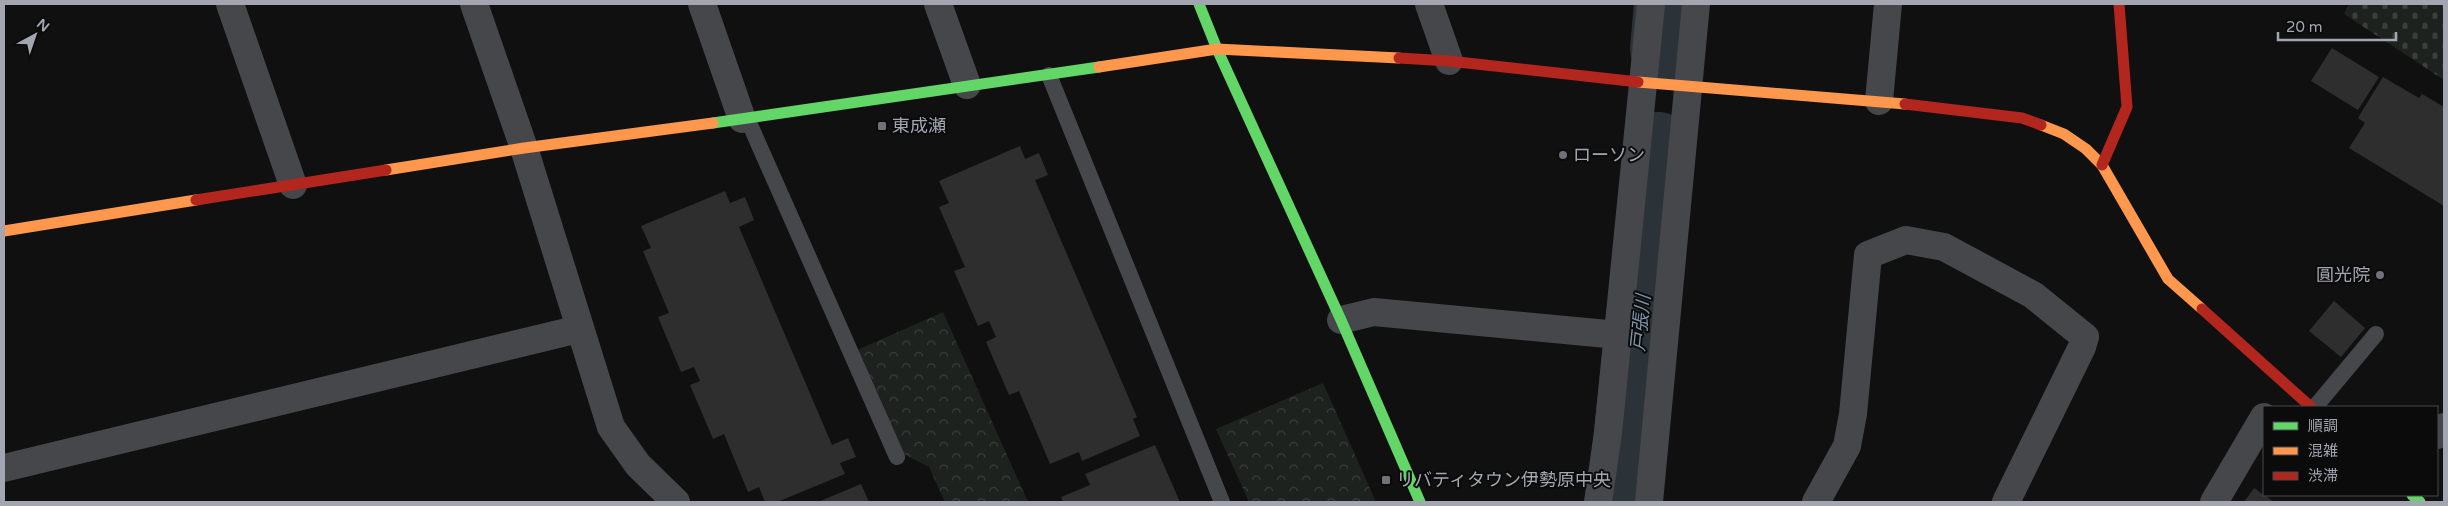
<svg xmlns="http://www.w3.org/2000/svg" width="2448" height="506" viewBox="0 0 2448 506" font-family="'Varela Round','Noto Sans JP',sans-serif">
	<style>
		.cemetery { fill: url(#cemetery-stones) }
		.park { fill: url(#park-crowns) }
		.lines { fill: none; stroke-linecap: round; stroke-linejoin: round }
		.river { stroke: #2c3338; stroke-width: 70 }
		.building { fill: #2e2e2f }
		.lane { stroke: #46474b; stroke-width: 16 }
		.street { stroke: #46474b; stroke-width: 28 }
		.fast { stroke: #63d668; stroke-width: 11 }
		.slow { stroke: #ff974d; stroke-width: 11 }
		.jam { stroke: #b3261e; stroke-width: 11 }
		.poi-dot { fill: #707279; stroke: #0b0b0c; stroke-width: 2 }
		.labels { text-anchor: middle; stroke-width: 4; stroke-linejoin: round; paint-order: stroke }
		.poi-label { font-size: 18px; fill: #a3a6b1; stroke: #0b0b0c; text-anchor: start }
		.water-label { font-size: 19px; font-style: italic; fill: #7d92a9; stroke: #0b0b0c }
	</style>
	<defs>
		<pattern id="cemetery-stones" width="16" height="16" patternUnits="userSpaceOnUse" patternTransform="scale(1.25)"><rect width="16" height="16" fill="#1d221e"/><path d="M2 7V4a2 2 0 0 1 4 0v3zM10 15v-3a2 2 0 0 1 4 0v3z" fill="#3b3f3c"/></pattern>
		<pattern id="park-crowns" width="20" height="18" patternUnits="userSpaceOnUse" patternTransform="scale(1.25)"><rect width="20" height="18" fill="#1d221e"/><path d="M2 6a3 3 0 1 1 6 0M12 15a3 3 0 1 1 6 0" fill="none" stroke="#3b3f3c"/></pattern>
	</defs>
	<rect width="100%" height="100%" fill="#101011"/>
	<!-- cemetery -->
	<polygon class="cemetery" points="2349,4 2444,4 2444,80 2344,14"/>
	<!-- park -->
	<g class="park">
		<polygon points="943,312 1028,502 945,502 929,467 900,452 855,351"/>
		<polygon points="1323,383 1376,502 1249,502 1216,429"/>
	</g>
	<g class="lines">
		<!-- river -->
		<g class="river">
			<polyline points="1665,49 1669,4"/>
			<polyline points="1622,499 1659,147"/>
		</g>
	</g>
	<!-- building -->
	<g class="building">
		<polygon points="2332,48 2379,77 2358,110 2311,81"/>
		<polygon points="2383,77 2419,98 2422,94 2444,107 2444,206 2349,148 2365,123 2358,118"/>
		<polygon points="1020,146 1025,159 1039,153 1048,175 1035,180 1137,417 1133,419 1140,436 1082,461 1079,452 1050,464 1019,391 1009,395 986,342 996,337 989,321 978,326 954,271 965,267 939,207 949,203 939,181"/>
		<polygon points="725,191 730,203 745,197 754,220 739,227 832,445 848,438 856,457 840,463 845,474 777,502 765,502 759,487 748,492 724,434 713,439 690,385 700,381 694,367 681,372 658,317 669,313 643,251 651,248 641,226"/>
		<polygon points="2334,301 2365,328 2341,357 2309,331"/>
		<polygon points="1155,445 1180,502 1063,502 1061,497 1090,485 1085,474"/>
		<polygon points="861,484 869,502 818,502"/>
		<polygon points="2254,488 2274,502 2244,502"/>
	</g>
	<g class="lines">
		<!-- lane -->
		<g class="lane">
			<polyline points="1049,75 1222,502"/>
			<polyline points="747,118 897,457"/>
			<polyline points="2315,407 2376,334"/>
		</g>
		<!-- street -->
		<g class="street">
			<polyline points="230,4 293,185"/>
			<polyline points="474,4 524,148 611,427 638,465 676,502"/>
			<polyline points="702,4 742,119"/>
			<polyline points="938,4 967,85"/>
			<polyline points="1429,4 1449,61"/>
			<polyline points="1879,101 1888,4"/>
			<polyline points="1341,320 1374,312 1618,335"/>
			<polyline points="2437,435 2444,427"/>
			<polyline points="4,468 579,329"/>
			<polyline points="1598,502 1608,433 1651,4"/>
			<polyline points="1649,502 1696,4"/>
			<polyline points="1816,502 1847,446 1853,414 1868,255 1906,240 1944,247 2033,295 2085,337 2082,347 2006,502"/>
			<polyline points="2214,502 2264,417"/>
		</g>
		<!-- fast -->
		<g class="fast">
			<polyline points="1199,4 1217,49 1341,320 1420,502"/>
			<polyline points="713,123 1099,67"/>
			<polyline points="2412,495 2420,502"/>
		</g>
		<!-- slow -->
		<g class="slow">
			<polyline points="1099,67 1217,49 1399,58"/>
			<polyline points="1638,82 1905,104"/>
			<polyline points="2041,125 2064,134 2086,149 2102,165 2168,279 2202,309"/>
			<polyline points="386,170 524,148 713,123"/>
			<polyline points="4,231 196,200"/>
		</g>
		<!-- jam -->
		<g class="jam">
			<polyline points="1399,58 1449,61 1638,82"/>
			<polyline points="1905,104 2022,118 2041,125"/>
			<polyline points="2102,165 2127,107 2119,4"/>
			<polyline points="196,200 386,170"/>
			<polyline points="2202,309 2311,407"/>
		</g>
	</g>
	<!-- markers -->
	<g class="poi-dot">
		<rect x="877" y="121" width="10" height="10" rx="2.5"/>
		<circle cx="1563" cy="155" r="5"/>
		<circle cx="2380" cy="275" r="5"/>
		<rect x="1381" y="475" width="10" height="10" rx="2.5"/>
	</g>
	<g class="labels">
		<!-- poi labels -->
		<g class="poi-label">
			<text x="892" y="132">東成瀬</text>
			<text x="1573" y="161">ローソン</text>
			<text x="2370" y="281" text-anchor="end">圓光院</text>
			<text x="1396" y="486">リバティタウン伊勢原中央</text>
		</g>
		<!-- water labels -->
		<g class="water-label">
			<text transform="translate(1640 323) rotate(-84)" y="7">戸張川</text>
		</g>
	</g>
	<!-- border -->
	<rect width="2448" height="506" fill="none" stroke="#a3a6b1" stroke-width="10"/>
	<!-- legend -->
	<rect x="2263" y="406" width="175" height="90" fill="#0b0b0c" stroke="#48494e"/>
	<rect x="2273" y="422" width="25" height="8" fill="#63d668" stroke="#48494e"/>
	<text x="2308" y="431" font-size="15" fill="#a3a6b1">順調</text>
	<rect x="2273" y="447" width="25" height="8" fill="#ff974d" stroke="#48494e"/>
	<text x="2308" y="456" font-size="15" fill="#a3a6b1">混雑</text>
	<rect x="2273" y="472" width="25" height="8" fill="#b3261e" stroke="#48494e"/>
	<text x="2308" y="481" font-size="15" fill="#a3a6b1">渋滞</text>
	<!-- north arrow -->
	<g transform="translate(35 35) rotate(40)" stroke="#0b0b0c" stroke-width="4" paint-order="stroke">
	<path d="M0-4L9 19L0 12L-9 19Z" fill="#a3a6b1"/>
	<text y="-8" font-size="14" font-weight="bold" text-anchor="middle" fill="#a3a6b1">N</text>
	</g>
	<!-- scale -->
	<path d="M2278 32v8h118v-8" fill="none" stroke="#a3a6b1" stroke-width="2.5"/>
	<text x="2286" y="32" font-size="15" fill="#a3a6b1" stroke="#0b0b0c" stroke-width="4" paint-order="stroke">20 m</text>
</svg>
